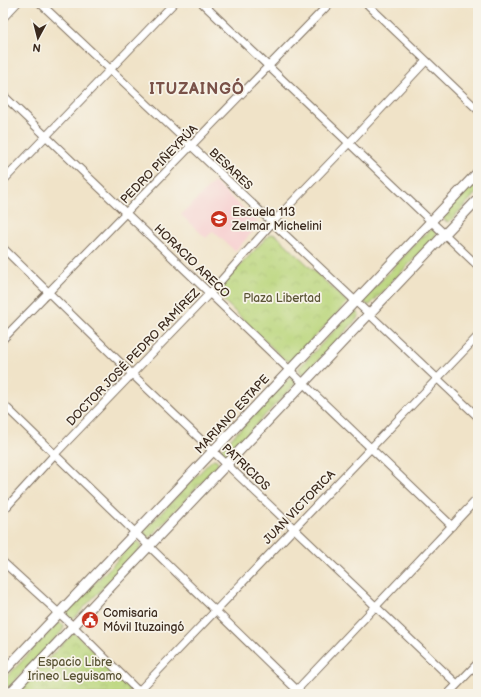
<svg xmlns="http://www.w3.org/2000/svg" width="481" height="697" viewBox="0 0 481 697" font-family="'Balsamiq Sans',sans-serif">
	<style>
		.built { fill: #f7cfd0 }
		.grass { fill: url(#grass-tufts); stroke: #7a804d }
		.park { fill: url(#park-crowns); stroke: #7a804d }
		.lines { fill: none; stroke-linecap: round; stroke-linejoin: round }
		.minor-casing { stroke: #7a6b5a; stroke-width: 9 }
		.tertiary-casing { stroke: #7a6b5a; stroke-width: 11 }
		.minor { stroke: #fff; stroke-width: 7 }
		.tertiary { stroke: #fff; stroke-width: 9 }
		.labels { text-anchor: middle; stroke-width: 3.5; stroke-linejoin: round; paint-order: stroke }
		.street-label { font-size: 12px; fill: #3b2a1e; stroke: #f7f3e8 }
		.poi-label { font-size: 12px; fill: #3b2a1e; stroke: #f7f3e8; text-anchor: start }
		.park-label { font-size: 12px; fill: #5b5536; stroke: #f7f3e8 }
		.district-label { font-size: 16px; font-weight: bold; letter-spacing: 1px; fill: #7a5249; stroke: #f7f3e8 }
	</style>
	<defs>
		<pattern id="grass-tufts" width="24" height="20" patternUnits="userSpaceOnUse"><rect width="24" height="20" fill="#bad67c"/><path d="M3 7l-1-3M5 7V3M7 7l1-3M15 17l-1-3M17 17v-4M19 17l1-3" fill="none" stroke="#a1b86b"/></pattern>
		<pattern id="park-crowns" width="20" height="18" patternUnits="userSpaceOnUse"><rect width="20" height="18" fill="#bad67c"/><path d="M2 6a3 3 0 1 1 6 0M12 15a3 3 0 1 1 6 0" fill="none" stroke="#a1b86b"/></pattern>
	</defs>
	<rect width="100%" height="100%" fill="#f7f3e8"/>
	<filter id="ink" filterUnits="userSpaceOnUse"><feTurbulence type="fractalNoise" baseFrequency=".025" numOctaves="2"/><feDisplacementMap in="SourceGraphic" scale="8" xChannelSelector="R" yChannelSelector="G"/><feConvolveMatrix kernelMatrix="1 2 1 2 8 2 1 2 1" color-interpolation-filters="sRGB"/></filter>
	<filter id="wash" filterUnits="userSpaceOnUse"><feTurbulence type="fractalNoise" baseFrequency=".012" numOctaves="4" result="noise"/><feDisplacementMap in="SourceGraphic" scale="16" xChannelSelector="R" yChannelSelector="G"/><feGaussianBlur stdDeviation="0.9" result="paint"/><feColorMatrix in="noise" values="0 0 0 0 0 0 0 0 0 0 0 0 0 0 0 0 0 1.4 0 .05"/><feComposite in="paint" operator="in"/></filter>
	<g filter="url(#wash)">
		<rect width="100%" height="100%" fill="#f0e3c8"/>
		<!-- built -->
		<polygon class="built" points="214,182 258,222 257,227 235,251 213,231 206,238 181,215"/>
		<!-- grass -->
		<g class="grass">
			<polygon points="478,178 478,191 449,222 445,221 442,216"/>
			<polygon points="429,230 434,230 436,233 435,237 370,305 366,304 364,299"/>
			<polygon points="352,312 357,312 359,315 357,319 305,374 301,373 299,368"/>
			<polygon points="291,378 293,379 295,382 294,385 226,456 222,456 220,450 289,379"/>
			<polygon points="214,459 217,460 218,463 217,466 150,537 146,537 144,531 212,460"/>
			<polygon points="135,542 139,542 141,545 140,549 73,619 69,618 66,613"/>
			<polygon points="58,623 63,624 64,626 62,631 9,687 4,686 3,681"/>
		</g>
		<!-- park -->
		<g class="park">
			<polygon points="271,234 276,235 346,301 347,303 291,361 285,360 217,294 217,290 269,235"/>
			<polygon points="74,633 76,634 129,686 129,694 17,694 19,690 72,634"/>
		</g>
	</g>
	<g filter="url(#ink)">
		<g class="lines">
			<!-- minor casing -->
			<g class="minor-casing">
				<g id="minor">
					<polyline points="40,3 478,417"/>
					<polyline points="202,3 478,266"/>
					<polyline points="366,3 478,110"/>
					<polyline points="3,18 17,3"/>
					<polyline points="3,95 452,526"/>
					<polyline points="3,181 174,3"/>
					<polyline points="3,248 132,374 457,684"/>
					<polyline points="3,339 330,3"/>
					<polyline points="3,404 297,690"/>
					<polyline points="3,511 55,454 210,293 272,223 349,143 426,61"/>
					<polyline points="3,562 73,626 141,694"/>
					<polyline points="136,694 478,336"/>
					<polyline points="293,694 478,498"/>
					<polyline points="448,694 478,663"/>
				</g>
			</g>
			<!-- tertiary casing -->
			<g class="tertiary-casing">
				<g id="tertiary">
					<polyline points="3,672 478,172"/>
					<polyline points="9,694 478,199"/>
				</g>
			</g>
			<!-- minor -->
			<use href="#minor" class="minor"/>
			<!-- tertiary -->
			<use href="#tertiary" class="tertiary"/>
		</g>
	</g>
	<!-- icons -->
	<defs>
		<g id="school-disc" transform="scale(0.9)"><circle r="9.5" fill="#c8321e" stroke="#f7f3e8"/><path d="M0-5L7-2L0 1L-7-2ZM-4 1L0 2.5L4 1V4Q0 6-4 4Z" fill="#fff"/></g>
		<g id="civic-disc" transform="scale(0.9)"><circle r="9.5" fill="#c8321e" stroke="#f7f3e8"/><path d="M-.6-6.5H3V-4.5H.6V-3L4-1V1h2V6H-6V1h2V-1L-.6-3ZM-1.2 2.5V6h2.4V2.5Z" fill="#fff"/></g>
	</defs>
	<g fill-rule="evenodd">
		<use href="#school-disc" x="219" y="219"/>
		<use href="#civic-disc" x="90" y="620"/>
	</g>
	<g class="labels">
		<!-- street labels -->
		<g class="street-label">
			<text transform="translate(159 164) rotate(-46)" y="4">PEDRO PIÑEYRÚA</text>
			<text transform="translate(231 169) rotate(43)" y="4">BESARES</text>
			<text transform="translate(192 261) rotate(44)" y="4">HORACIO ARECO</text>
			<text transform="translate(133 357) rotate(-46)" y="4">DOCTOR JOSÉ PEDRO RAMÍREZ</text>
			<text transform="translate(232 414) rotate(-47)" y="4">MARIANO ESTAPE</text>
			<text transform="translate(246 467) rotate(44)" y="4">PATRICIOS</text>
			<text transform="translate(299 507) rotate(-46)" y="4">JUAN VICTORICA</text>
		</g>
		<!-- poi labels -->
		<g class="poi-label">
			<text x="232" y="216">Escuela 113<tspan x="232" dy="14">Zelmar Michelini</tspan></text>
			<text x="103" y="617">Comisaria<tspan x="103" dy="14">Móvil Ituzaingó</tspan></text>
		</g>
		<!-- park labels -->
		<g class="park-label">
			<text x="282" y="302">Plaza Libertad</text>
			<text x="75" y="666">Espacio Libre<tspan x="75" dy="14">Irineo Leguisamo</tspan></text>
		</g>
		<!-- district labels -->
		<g class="district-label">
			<text x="197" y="94">ITUZAINGÓ</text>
		</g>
	</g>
	<!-- margin -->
	<rect width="481" height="697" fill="none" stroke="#f7f3e8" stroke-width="16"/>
	<!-- north arrow -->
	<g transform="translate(38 38) rotate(187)" stroke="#f7f3e8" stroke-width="3" paint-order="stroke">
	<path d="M0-3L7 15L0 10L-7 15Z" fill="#3b2a1e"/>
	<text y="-6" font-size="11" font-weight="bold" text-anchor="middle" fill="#3b2a1e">N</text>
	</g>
</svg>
